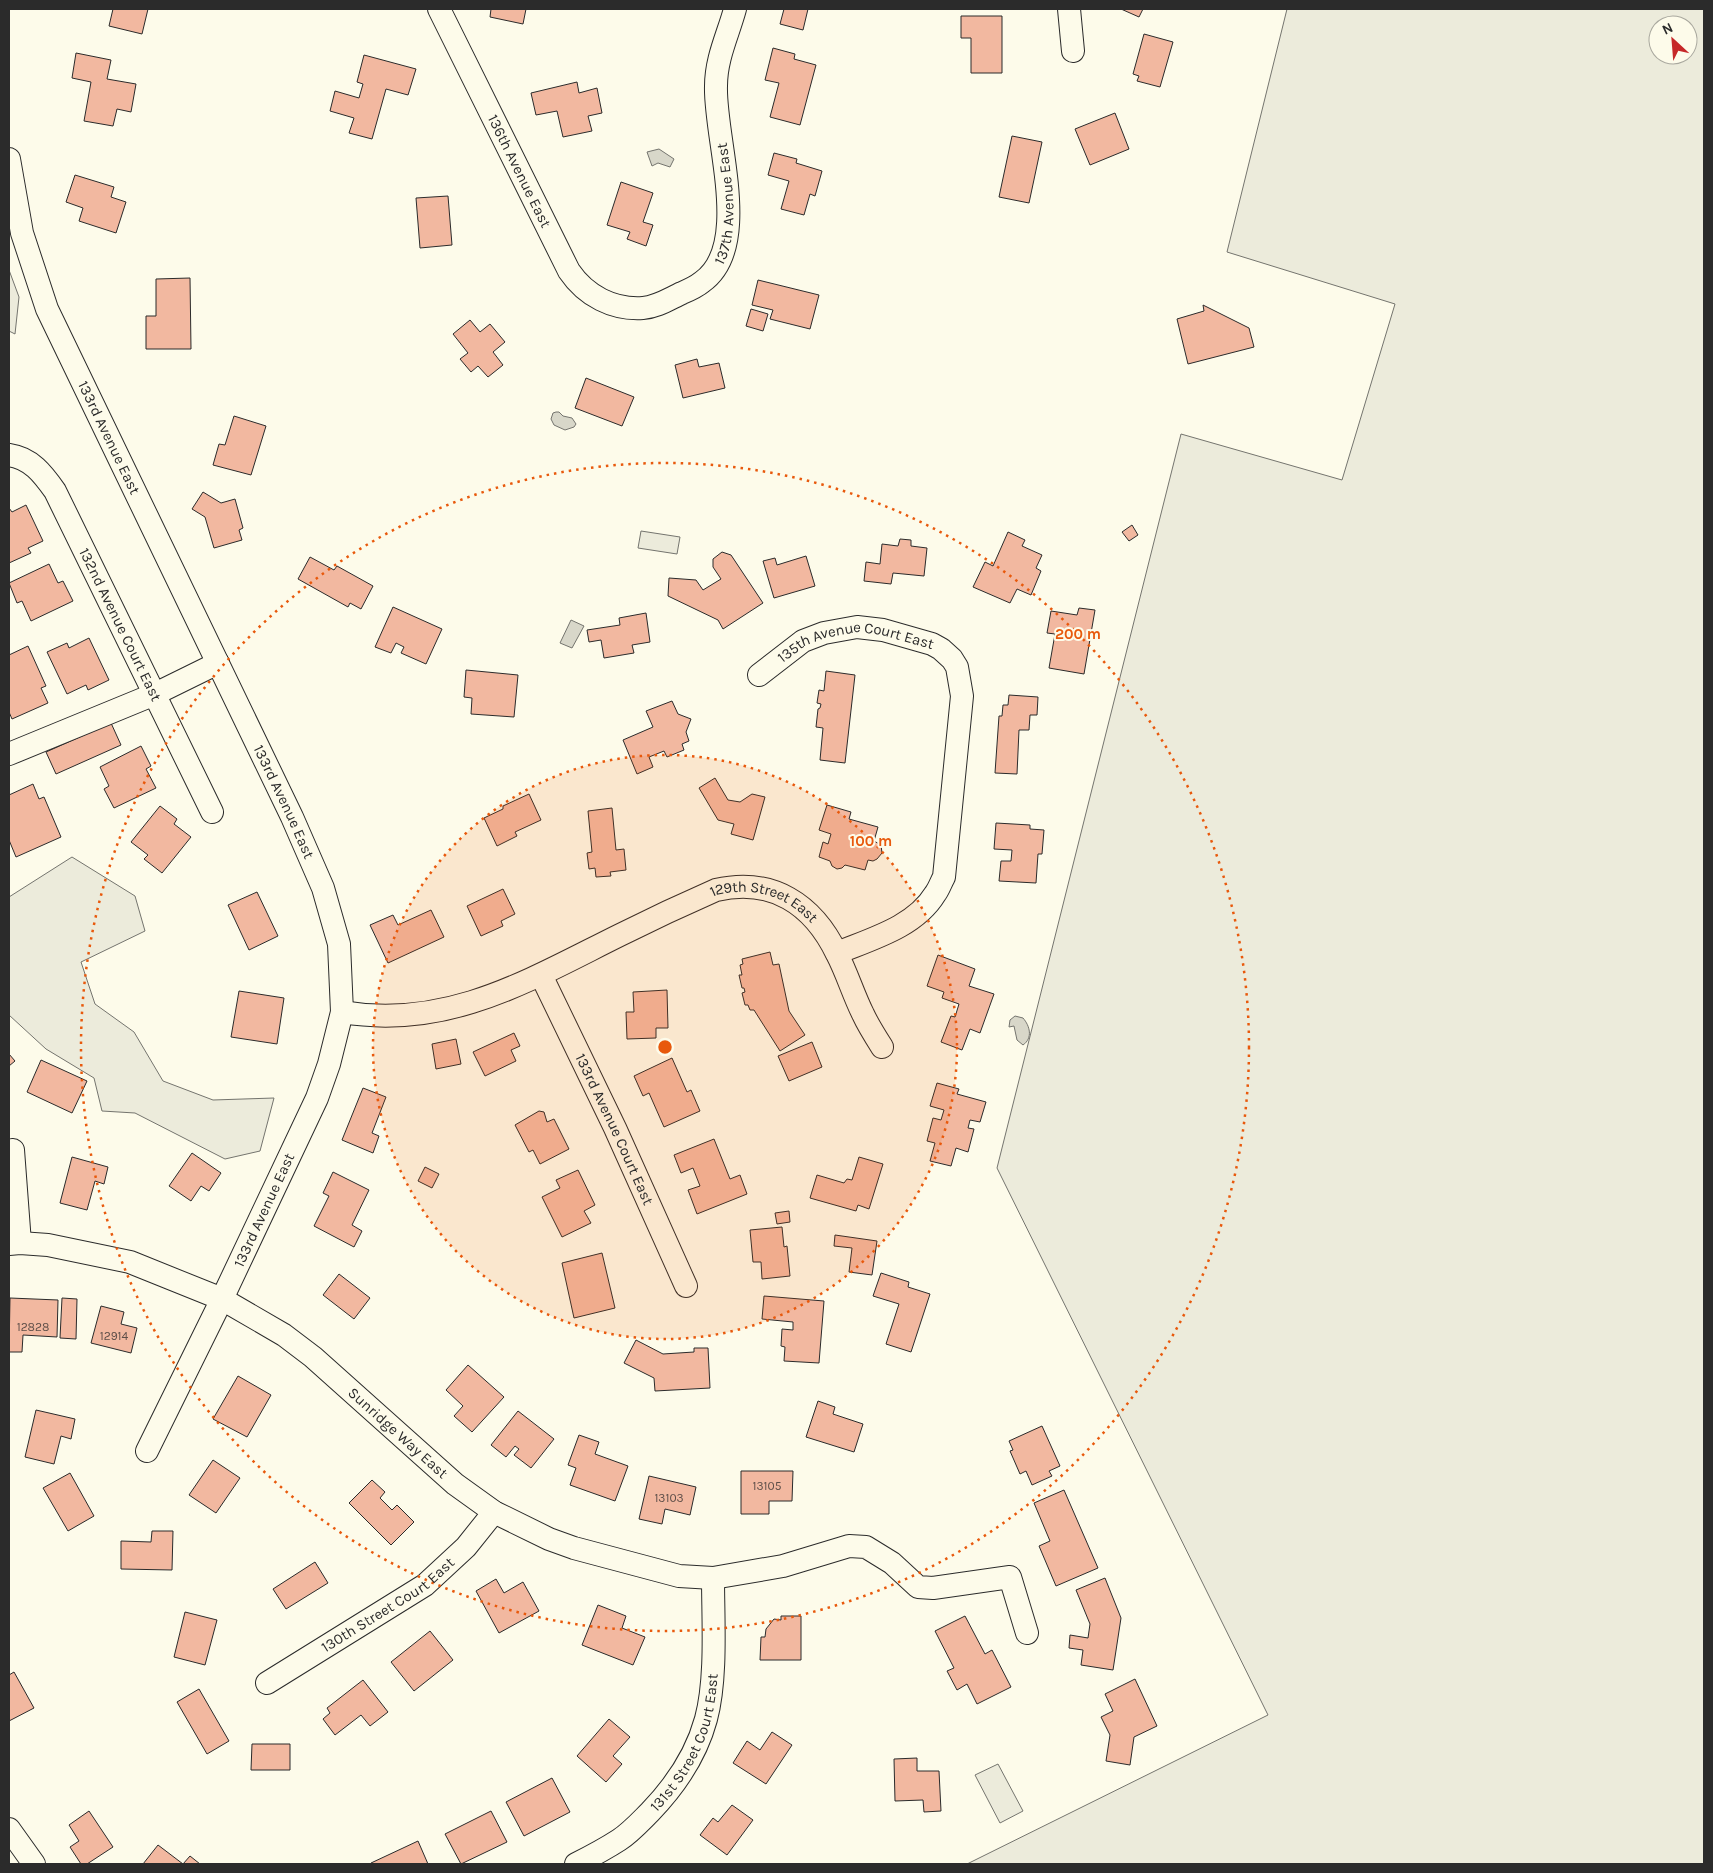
<svg xmlns="http://www.w3.org/2000/svg" width="1713" height="1873" viewBox="0 0 1713 1873" font-family="Karla,sans-serif">
	<style>
		.green { fill: #ecebdb; stroke: #74746e; fill-rule: evenodd }
		.water { fill: #d8d7c9; stroke: #74746e }
		.building { fill: #f2b8a0; stroke: #2b2b2b }
		.lines { fill: none; stroke-linecap: round; stroke-linejoin: round }
		.minor-casing { stroke: #2b2b2b; stroke-width: 24 }
		.minor { stroke: #fdfbea; stroke-width: 22 }
		.ring { fill: none; stroke: #e8590c; stroke-width: 2.5; stroke-dasharray: 2.5 5 }
		.labels { text-anchor: middle; stroke-width: 4; stroke-linejoin: round; paint-order: stroke }
		.number-label { font-size: 12px; fill: #5d4e48 }
		.street-label { font-size: 15px; fill: #2b2b2b; stroke: #fdfbea }
		.centre { fill: #e8590c; stroke: #fdfbea; stroke-width: 2.5 }
		.ring-label { font-size: 15px; text-anchor: middle; font-weight: bold; fill: #e8590c; stroke: #fdfbea; stroke-width: 4; stroke-linejoin: round; paint-order: stroke }
	</style>
	<rect width="100%" height="100%" fill="#fdfbea"/>
	<!-- green -->
	<g class="green">
		<path d="M 1287,9 L 1704,9 L 1704,1864 L 967,1864 L 1268,1715 L 997,1168 L 1181,434 L 1342,480 L 1395,304 L 1227,252 ZM 1658,25 L 1688,25 L 1688,55 L 1658,55 Z"/>
		<polygon points="9,270 19,297 15,334 9,331"/>
		<polygon points="641,531 680,537 677,554 638,548"/>
		<polygon points="72,857 135,896 145,931 81,962 95,1004 134,1032 163,1081 213,1100 274,1098 260,1151 225,1159 135,1113 102,1111 94,1078 46,1049 9,1015 9,897"/>
		<polygon points="998,1764 1023,1811 1000,1823 975,1775"/>
	</g>
	<!-- water -->
	<g class="water">
		<polygon points="659,149 674,159 670,167 658,163 652,166 647,152"/>
		<polygon points="556,412 559,412 563,416 572,418 576,424 574,427 565,430 554,425 551,419 553,413"/>
		<polygon points="571,620 584,626 572,648 560,643"/>
		<path d="M 1015,1016 L 1023,1018 C 1030,1026 1033,1038 1023,1045 L 1017,1040 L 1014,1026 L 1009,1027 L 1010,1020 Z"/>
	</g>
	<!-- building -->
	<g class="building">
		<polygon points="113,9 148,9 142,34 109,26"/>
		<polygon points="491,9 526,9 523,24 490,17"/>
		<polygon points="784,9 808,9 803,30 780,24"/>
		<polygon points="1121,9 1143,9 1139,17"/>
		<polygon points="961,16 1002,16 1002,73 971,73 971,38 961,38"/>
		<polygon points="1144,34 1173,42 1160,87 1137,81 1139,76 1133,74"/>
		<polygon points="773,48 795,54 794,59 816,65 800,125 770,117 779,83 765,80"/>
		<polygon points="76,53 111,60 107,79 136,84 131,112 117,109 113,126 84,121 91,82 72,78"/>
		<polygon points="364,55 416,69 408,95 386,89 372,139 349,133 354,118 330,111 335,91 359,98 363,84 357,82"/>
		<polygon points="577,82 579,93 597,88 602,113 588,116 592,131 563,137 557,111 536,115 531,93"/>
		<polygon points="1115,113 1129,149 1090,165 1075,129"/>
		<polygon points="1012,136 1042,142 1029,203 999,197"/>
		<polygon points="774,153 797,159 796,163 822,171 815,196 810,194 804,215 781,209 789,181 768,175"/>
		<polygon points="75,175 114,187 111,197 126,202 116,233 79,221 83,208 66,202"/>
		<polygon points="621,182 653,193 643,222 653,225 646,246 627,239 630,232 607,225"/>
		<polygon points="448,196 452,245 420,248 416,198"/>
		<polygon points="190,278 191,349 146,349 146,316 156,316 156,279"/>
		<polygon points="758,280 819,295 810,329 770,319 773,310 752,305"/>
		<polygon points="1203,305 1249,328 1254,347 1188,364 1177,319 1204,311"/>
		<polygon points="751,309 768,314 763,331 746,326"/>
		<polygon points="470,320 480,332 490,324 505,342 493,352 503,365 488,377 478,366 471,372 460,359 468,353 453,334"/>
		<polygon points="697,359 699,367 719,363 725,388 683,398 675,365"/>
		<polygon points="586,378 634,397 622,426 575,408"/>
		<polygon points="234,416 266,426 251,475 213,465 219,444 225,445"/>
		<polygon points="203,492 221,503 235,499 243,528 239,530 242,540 214,548 205,517 192,509"/>
		<polygon points="26,505 43,541 28,548 31,553 9,563 9,508 12,512"/>
		<polygon points="1132,525 1138,535 1129,541 1122,532"/>
		<polygon points="1008,532 1025,540 1022,546 1042,555 1036,568 1041,571 1031,595 1017,589 1010,603 973,587 985,562 993,566"/>
		<polygon points="900,539 911,540 911,546 927,548 924,576 893,573 891,584 864,581 866,562 880,564 882,544 898,546"/>
		<polygon points="722,552 731,555 763,603 723,629 718,620 668,596 669,578 696,580 703,590 721,579 713,567 713,559"/>
		<polygon points="806,556 815,586 774,598 763,561 775,558 777,565"/>
		<polygon points="310,557 334,570 337,566 373,586 361,609 350,603 348,607 298,579"/>
		<polygon points="49,564 58,583 63,581 73,601 31,621 22,601 17,603 9,583"/>
		<polygon points="393,607 442,629 426,664 401,653 404,647 396,643 391,653 375,647"/>
		<polygon points="1079,608 1095,610 1084,674 1049,668 1055,634 1047,633 1051,611 1077,615"/>
		<polygon points="646,613 650,642 632,645 634,653 604,658 601,640 589,642 587,630 620,625 619,618"/>
		<polygon points="89,638 109,680 88,690 86,685 67,694 47,652 67,643 69,648"/>
		<polygon points="28,646 46,686 41,688 48,703 12,719 9,712 9,655"/>
		<polygon points="466,670 518,675 514,717 471,714 472,698 464,697"/>
		<polygon points="826,671 855,675 845,763 820,760 823,728 816,727 818,709 820,708 821,704 817,703 819,690 824,691"/>
		<polygon points="1009,695 1038,697 1037,715 1030,715 1029,730 1019,730 1017,774 995,773 999,716 1002,716 1003,705 1008,705"/>
		<polygon points="672,701 678,714 691,719 686,732 689,741 682,744 684,750 667,757 664,751 649,757 653,767 637,774 623,740 653,727 646,711"/>
		<polygon points="111,723 121,745 56,774 46,752"/>
		<polygon points="141,746 151,766 146,769 156,788 114,808 104,789 109,786 100,767"/>
		<polygon points="715,778 728,800 740,802 752,794 765,797 753,840 731,834 734,824 718,820 699,788"/>
		<polygon points="33,784 39,799 44,797 61,837 16,857 9,840 9,795"/>
		<polygon points="529,794 541,820 515,832 517,836 497,846 484,818 503,809 503,806"/>
		<polygon points="827,805 851,812 849,819 878,827 874,841 881,845 882,853 877,859 873,861 868,860 865,870 845,865 842,868 837,869 832,866 830,861 819,857 823,842 828,844 831,834 819,830"/>
		<polygon points="160,806 177,819 174,824 191,837 162,873 144,859 148,855 131,842"/>
		<polygon points="612,808 616,850 624,849 626,870 610,872 611,876 596,877 595,868 589,869 587,853 592,852 588,811"/>
		<polygon points="996,823 1030,825 1030,829 1044,830 1042,854 1038,854 1036,883 999,881 1001,861 1011,861 1012,850 994,849"/>
		<polygon points="503,889 515,914 501,921 503,926 481,936 467,906"/>
		<polygon points="257,892 278,936 249,950 228,905"/>
		<polygon points="431,910 444,937 388,963 370,925 393,915 398,925"/>
		<polygon points="770,952 773,965 779,964 789,1011 805,1035 780,1051 754,1010 750,1010 748,1005 745,1005 742,993 745,992 744,988 742,988 739,975 742,975 740,965 743,964 742,959"/>
		<polygon points="938,955 975,969 969,986 994,994 980,1033 970,1029 962,1050 941,1042 951,1016 955,1017 959,1004 942,998 944,992 927,986"/>
		<polygon points="667,990 668,1028 656,1028 656,1038 627,1039 626,1012 634,1012 633,992"/>
		<polygon points="239,991 284,998 277,1044 231,1037"/>
		<polygon points="514,1033 520,1046 511,1050 516,1061 485,1076 473,1052"/>
		<polygon points="456,1039 461,1064 436,1069 432,1044"/>
		<polygon points="812,1042 822,1067 789,1081 778,1056"/>
		<polygon points="9,1054 15,1061 9,1066"/>
		<polygon points="672,1058 687,1092 691,1090 700,1111 664,1127 649,1093 643,1096 634,1076"/>
		<polygon points="41,1060 87,1081 72,1113 27,1092"/>
		<polygon points="937,1083 959,1089 957,1094 986,1102 980,1122 970,1120 968,1128 974,1129 968,1152 956,1148 951,1166 930,1161 935,1143 927,1141 933,1118 941,1120 944,1110 930,1106"/>
		<polygon points="363,1088 386,1097 372,1133 379,1136 373,1153 342,1140"/>
		<polygon points="539,1111 544,1112 547,1122 554,1119 569,1149 540,1164 533,1150 529,1152 515,1125"/>
		<polygon points="714,1139 730,1179 740,1175 747,1194 697,1214 688,1190 700,1186 693,1168 681,1173 674,1155"/>
		<polygon points="192,1153 221,1173 209,1191 201,1186 191,1201 169,1186"/>
		<polygon points="72,1157 108,1167 104,1184 95,1181 87,1210 60,1203"/>
		<polygon points="859,1157 883,1164 869,1209 858,1205 856,1211 810,1198 817,1175 844,1183 847,1179 852,1180"/>
		<polygon points="425,1167 439,1174 432,1188 418,1181"/>
		<polygon points="578,1170 595,1205 584,1211 591,1223 562,1237 542,1197 560,1188 556,1180"/>
		<polygon points="333,1172 369,1190 352,1225 362,1231 354,1247 314,1226 329,1196 323,1193"/>
		<polygon points="789,1211 790,1222 777,1224 775,1213"/>
		<polygon points="782,1227 784,1247 787,1246 790,1276 762,1279 761,1262 753,1262 750,1230"/>
		<polygon points="835,1235 877,1241 872,1275 849,1272 852,1248 834,1246"/>
		<polygon points="602,1253 615,1308 574,1318 562,1263"/>
		<polygon points="881,1273 909,1282 908,1287 930,1294 911,1352 886,1344 899,1304 873,1296"/>
		<polygon points="339,1274 370,1298 354,1319 323,1295"/>
		<polygon points="764,1296 824,1301 819,1363 784,1361 785,1347 781,1346 782,1329 793,1330 793,1322 762,1319"/>
		<polygon points="10,1298 58,1300 57,1337 23,1335 22,1352 9,1352"/>
		<polygon points="62,1298 77,1299 76,1339 60,1338"/>
		<polygon points="101,1306 124,1312 121,1324 137,1328 131,1353 91,1343"/>
		<polygon points="636,1340 663,1354 694,1352 694,1348 708,1348 710,1388 655,1391 654,1378 624,1363"/>
		<polygon points="468,1365 504,1397 472,1432 454,1416 463,1406 446,1390"/>
		<polygon points="238,1376 271,1395 247,1437 213,1419"/>
		<polygon points="818,1401 835,1407 833,1414 863,1424 854,1452 806,1437"/>
		<polygon points="36,1410 75,1419 71,1439 61,1436 54,1464 25,1457"/>
		<polygon points="518,1411 554,1439 531,1468 514,1455 519,1449 515,1446 506,1457 491,1445"/>
		<polygon points="1042,1426 1060,1466 1049,1471 1052,1476 1032,1485 1026,1471 1020,1474 1010,1451 1013,1450 1009,1441"/>
		<polygon points="579,1435 599,1442 595,1454 628,1466 615,1501 570,1485 576,1468 568,1465"/>
		<polygon points="213,1460 240,1478 216,1513 189,1495"/>
		<polygon points="741,1471 793,1471 792,1501 769,1501 769,1514 741,1514"/>
		<polygon points="70,1473 94,1516 68,1531 43,1488"/>
		<polygon points="649,1476 696,1487 690,1515 665,1509 662,1524 639,1519"/>
		<polygon points="372,1480 385,1492 380,1498 392,1510 397,1505 414,1522 391,1545 349,1503"/>
		<polygon points="1064,1490 1098,1568 1056,1586 1039,1546 1050,1541 1034,1503"/>
		<polygon points="152,1531 173,1531 172,1570 121,1569 121,1541 151,1542"/>
		<polygon points="315,1562 328,1583 286,1609 273,1589"/>
		<polygon points="1105,1578 1121,1618 1113,1670 1081,1665 1083,1650 1069,1648 1070,1635 1088,1638 1090,1624 1076,1590"/>
		<polygon points="496,1579 504,1593 523,1582 539,1611 499,1633 476,1591"/>
		<polygon points="598,1605 626,1616 622,1628 645,1637 633,1665 582,1645"/>
		<polygon points="185,1612 217,1620 205,1665 174,1657"/>
		<polygon points="781,1616 801,1616 801,1660 760,1660 761,1637 765,1637 766,1629 774,1619 781,1620"/>
		<polygon points="965,1616 985,1654 992,1650 1011,1687 977,1704 967,1684 957,1690 947,1671 954,1668 935,1631"/>
		<polygon points="430,1631 453,1660 414,1691 391,1662"/>
		<polygon points="14,1672 34,1708 9,1721 9,1675"/>
		<polygon points="1135,1679 1157,1726 1134,1737 1130,1765 1106,1761 1110,1735 1101,1717 1113,1711 1105,1694"/>
		<polygon points="363,1680 388,1712 370,1726 361,1715 335,1735 323,1719 330,1713 327,1708"/>
		<polygon points="199,1689 229,1741 207,1754 177,1702"/>
		<polygon points="609,1719 630,1737 613,1756 622,1764 606,1782 577,1756"/>
		<polygon points="772,1732 792,1745 766,1784 733,1763 747,1741 760,1750"/>
		<polygon points="252,1744 290,1744 290,1770 251,1770"/>
		<polygon points="917,1758 917,1771 939,1771 941,1811 924,1812 923,1800 895,1801 894,1759"/>
		<polygon points="552,1778 570,1812 524,1836 506,1802"/>
		<polygon points="732,1805 753,1820 727,1855 700,1835 713,1818 718,1822"/>
		<polygon points="89,1811 113,1847 87,1864 81,1864 70,1847 79,1841 69,1825"/>
		<polygon points="491,1811 507,1842 461,1864 445,1834"/>
		<polygon points="418,1841 428,1864 371,1864 371,1863"/>
		<polygon points="158,1845 183,1864 190,1856 200,1864 143,1864"/>
	</g>
	<g class="lines">
		<!-- minor casing -->
		<g class="minor-casing">
			<g id="minor">
				<path id="s1" d="M 439,9 L 569,271 C 586,296 613,310 643,308 C 657,307 669,299 682,293 C 689,290 696,287 702,282 C 753,246 714,138 716,86 C 716,58 728,35 735,9"/>
				<polyline points="1069,9 1073,51"/>
				<path id="s2" d="M 9,159 L 22,233 L 47,309 L 292,817 L 323,888 L 339,944 L 342,1012 L 329,1064 L 317,1098 L 222,1299 L 147,1451"/>
				<path id="s3" d="M 9,455 C 31,458 43,474 55,491 L 212,812"/>
				<path id="s4" d="M 759,675 L 803,641 L 824,633 L 857,627 L 883,630 L 932,644 L 941,649 L 952,659 L 957,667 L 962,696 L 944,877 C 941,882 939,889 935,894 C 915,927 871,939 837,953"/>
				<polyline points="9,754 155,694 218,663"/>
				<path id="s5" d="M 541,975 L 615,1128 L 686,1286"/>
				<path id="s6" d="M 342,1012 C 448,1030 529,980 620,935 C 652,919 684,904 716,890 C 772,877 813,904 837,954 C 847,973 853,994 863,1014 C 868,1025 875,1036 882,1047"/>
				<polyline points="13,1150 20,1243"/>
				<path id="s7" d="M 9,1244 L 20,1243 L 48,1245 L 130,1262 L 222,1299 L 284,1335 L 313,1357 L 455,1484 L 494,1512 L 549,1539 L 574,1548 L 679,1576 L 713,1578 L 783,1566 L 849,1546 L 866,1547 L 892,1563 L 918,1587 L 933,1588 L 1010,1577 L 1027,1633"/>
				<path id="s8" d="M 267,1683 L 425,1585 L 466,1547 L 494,1512"/>
				<polyline points="9,1829 34,1864"/>
				<path id="s9" d="M 576,1864 C 590,1857 605,1849 619,1840 C 630,1833 640,1822 650,1812 C 676,1785 696,1756 706,1719 C 717,1678 713,1620 713,1578"/>
			</g>
		</g>
		<!-- minor -->
		<use href="#minor" class="minor"/>
	</g>
	<!-- distance rings -->
	<circle cx="665" cy="1047" r="292" fill="#e8590c" fill-opacity=".12"/>
	<g class="ring">
		<circle cx="665" cy="1047" r="292"/>
		<circle cx="665" cy="1047" r="584"/>
	</g>
	<g class="labels">
		<!-- number labels -->
		<g class="number-label">
			<text x="33" y="1331">12828</text>
			<text x="114" y="1340">12914</text>
			<text x="767" y="1490">13105</text>
			<text x="669" y="1502">13103</text>
		</g>
		<!-- street labels -->
		<g class="street-label">
			<text dy="5" stroke="none"><textPath href="#s1" startOffset="181">136th Avenue East</textPath></text>
			<text dy="5" stroke="none"><textPath href="#s1" startOffset="530">137th Avenue East</textPath></text>
			<text dy="5" stroke="none"><textPath href="#s2" startOffset="298">133rd Avenue East</textPath></text>
			<text dy="5" stroke="none"><textPath href="#s3" startOffset="209">132nd Avenue Court East</textPath></text>
			<text dy="5" stroke="none"><textPath href="#s4" startOffset="108">135th Avenue Court East</textPath></text>
			<text dy="5" stroke="none"><textPath href="#s2" startOffset="702">133rd Avenue East</textPath></text>
			<text dy="5" stroke="none"><textPath href="#s6" startOffset="452">129th Street East</textPath></text>
			<text dy="5" stroke="none"><textPath href="#s5" startOffset="171">133rd Avenue Court East</textPath></text>
			<text transform="translate(264 1210) rotate(-65)" y="5">133rd Avenue East</text>
			<text dy="5" stroke="none"><textPath href="#s7" startOffset="444">Sunridge Way East</textPath></text>
			<text dy="5" stroke="none"><textPath href="#s8" startOffset="144">130th Street Court East</textPath></text>
			<text dy="5" stroke="none"><textPath href="#s9" startOffset="171">131st Street Court East</textPath></text>
		</g>
	</g>
	<circle cx="665" cy="1047" r="8" class="centre"/>
	<g class="ring-label">
		<text x="1078" y="639">200 m</text>
		<text x="871" y="846">100 m</text>
	</g>
	<!-- border -->
	<rect width="1713" height="1873" fill="none" stroke="#2b2b2b" stroke-width="20"/>
	<!-- north arrow -->
	<g transform="translate(1673 40) rotate(334)"><circle r="24" fill="#fdfbea" stroke="#a9a89e"/>
	<path d="M0-4L9 19L0 12L-9 19Z" fill="#c62828"/>
	<text y="-8" font-size="14" font-weight="bold" text-anchor="middle" fill="#2b2b2b">N</text>
	</g>
</svg>
